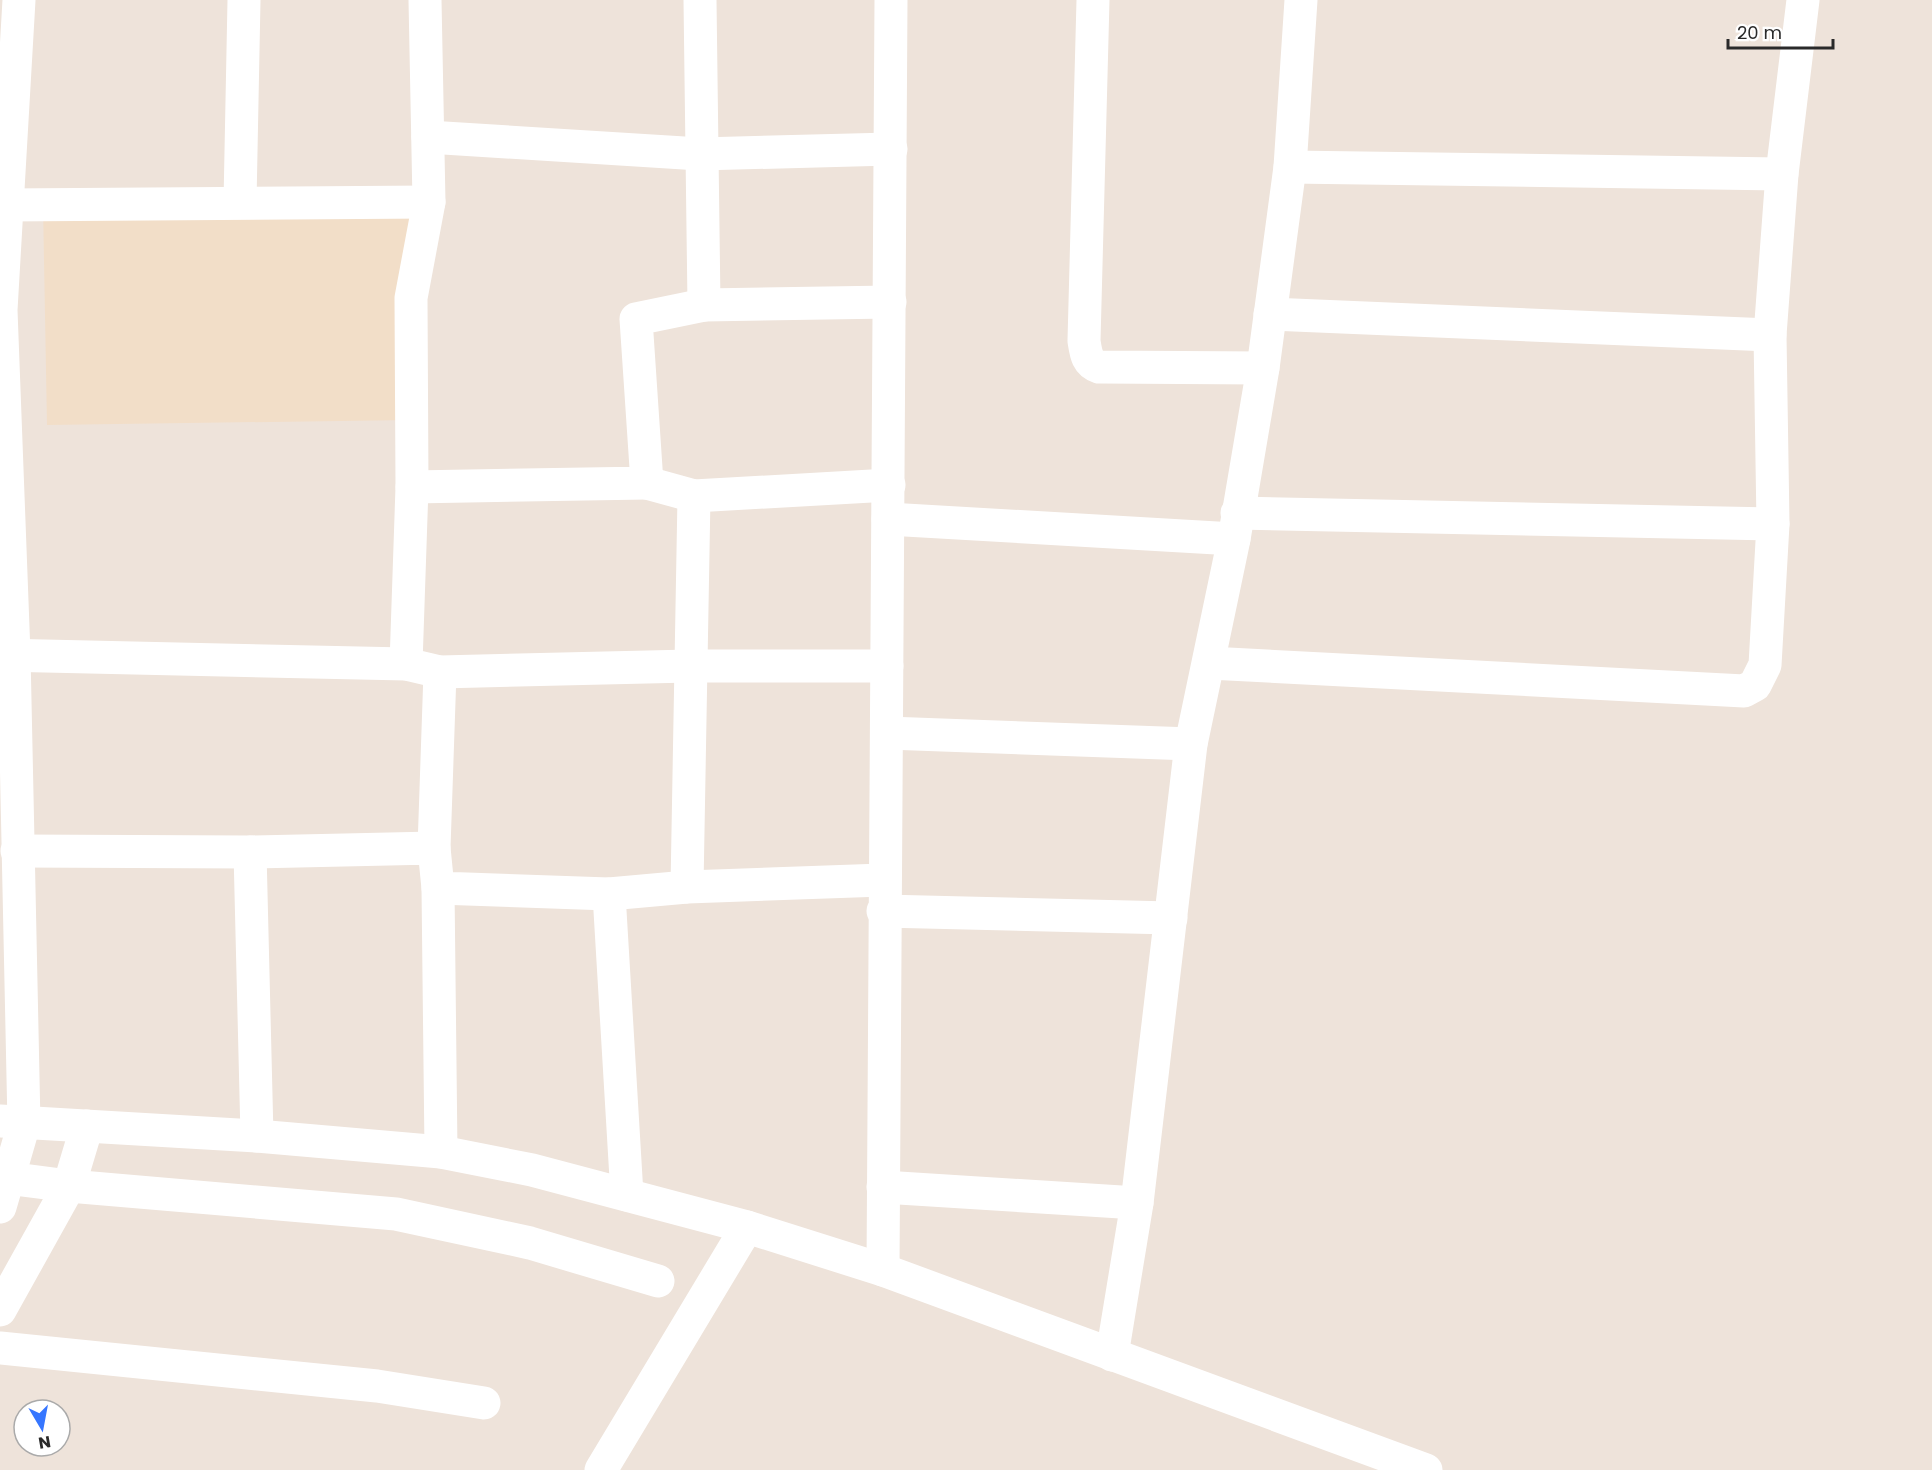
<svg xmlns="http://www.w3.org/2000/svg" width="1932" height="1470" viewBox="0 0 1932 1470" font-family="Poppins,sans-serif">
	<style>
		.education { fill: #f2dec8 }
		.lines { fill: none; stroke-linecap: round; stroke-linejoin: round }
		.minor { stroke: #fff; stroke-width: 33 }
	</style>
	<rect width="100%" height="100%" fill="#eee3da"/>
	<!-- education -->
	<polygon class="education" points="429,202 410,420 47,425 43,205"/>
	<g class="lines">
		<!-- minor -->
		<g class="minor">
			<polyline points="700,0 704,305 890,302"/>
			<path d="M 1093,0 L 1084,341 C 1086,354 1087,363 1099,367 L 1263,368"/>
			<polyline points="428,137 700,154 891,149"/>
			<polyline points="1290,167 1782,174"/>
			<polyline points="240,202 244,0"/>
			<polyline points="5,205 429,202"/>
			<polyline points="1270,314 1770,335"/>
			<polyline points="647,483 694,496 889,485"/>
			<polyline points="412,487 647,483 636,319 704,305"/>
			<polyline points="1237,513 1773,524"/>
			<polyline points="888,519 1234,539"/>
			<polyline points="0,655 406,664 440,672 690,666 887,666"/>
			<polyline points="1209,663 1744,691 1755,685 1765,665 1773,524 1770,335 1782,174 1803,0"/>
			<polyline points="406,664 412,487 411,298 429,202 425,0"/>
			<polyline points="887,733 1191,744"/>
			<polyline points="434,848 440,672"/>
			<polyline points="17,851 250,852 434,848 438,888 609,894 687,887 883,880"/>
			<polyline points="250,852 257,1136"/>
			<polyline points="687,887 694,496"/>
			<polyline points="438,888 441,1152"/>
			<polyline points="609,894 627,1195"/>
			<polyline points="883,911 1171,918"/>
			<polyline points="0,1121 257,1136 441,1152 532,1170 747,1227 883,1270 1426,1470"/>
			<polyline points="0,1177 69,1186 396,1214 530,1243 658,1281"/>
			<polyline points="883,1187 1137,1203"/>
			<polyline points="0,1207 24,1124 14,654 1,310 19,0"/>
			<polyline points="883,1270 891,0"/>
			<polyline points="0,1310 69,1186 87,1126"/>
			<polyline points="0,1348 377,1386 484,1403"/>
			<polyline points="1112,1355 1137,1203 1191,744 1234,539 1263,368 1290,167 1301,0"/>
			<polyline points="601,1470 747,1227"/>
		</g>
	</g>
	<!-- north arrow -->
	<g transform="translate(42 1428) rotate(170)"><circle r="28" fill="#ffffff" stroke="#aaaaaa" stroke-width="1.5"/>
	<path d="M0-4.5L10 22L0 15L-10 22Z" fill="#3676ff"/>
	<text y="-9" font-size="16" font-weight="bold" text-anchor="middle" fill="#2a2a2a">N</text>
	</g>
	<!-- scale -->
	<path d="M1728 39v9h105v-9" fill="none" stroke="#2a2a2a" stroke-width="3"/>
	<text x="1737" y="39" font-size="18" fill="#2a2a2a" stroke="#ffffff" stroke-width="4.5" paint-order="stroke">20 m</text>
</svg>
